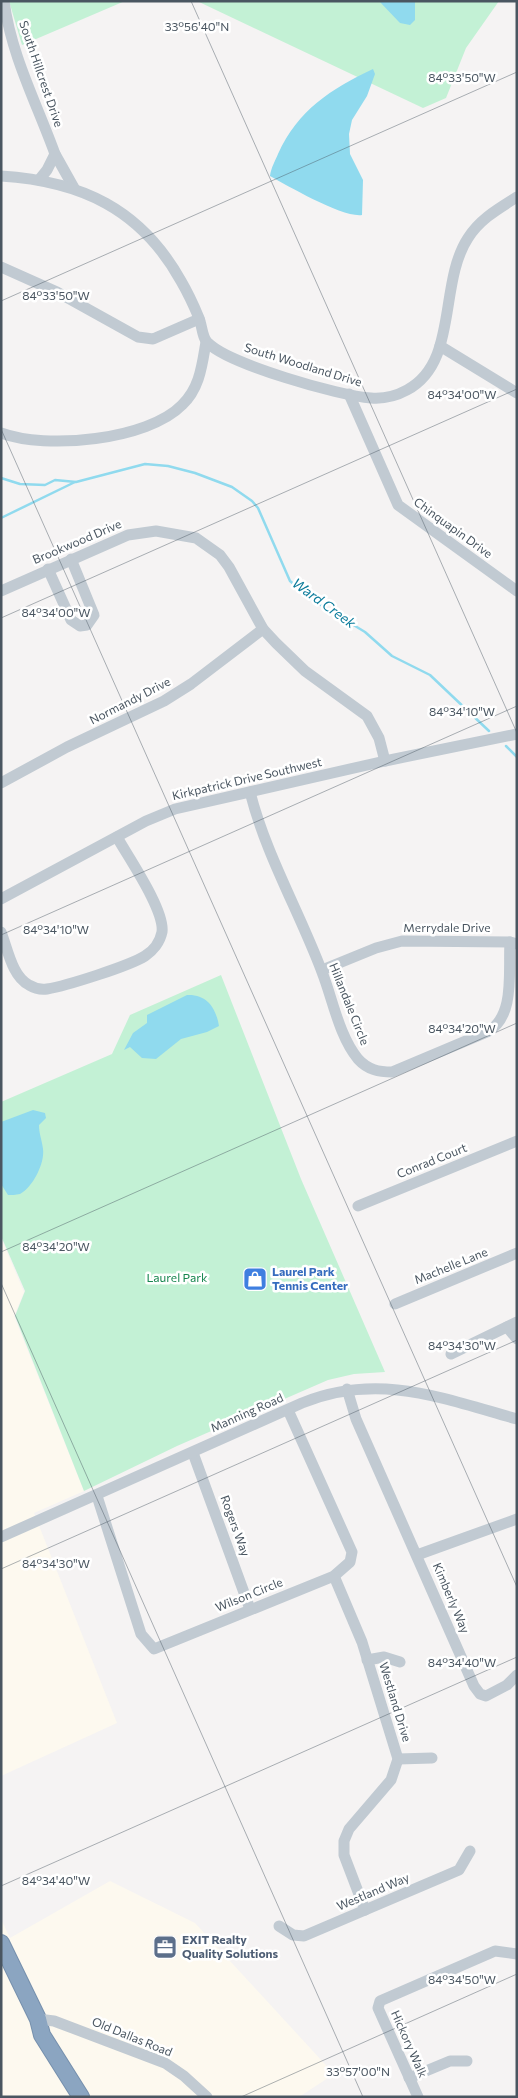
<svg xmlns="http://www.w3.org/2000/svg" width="518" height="2098" viewBox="0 0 518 2098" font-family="Commissioner,sans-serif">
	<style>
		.commercial { fill: #fdf9ef }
		.green { fill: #c3f1d5 }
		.water { fill: #90daee }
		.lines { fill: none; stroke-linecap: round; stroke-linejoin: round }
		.stream { stroke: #90daee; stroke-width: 2.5 }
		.highway-casing { stroke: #7690ad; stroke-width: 18 }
		.minor { stroke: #c1cad2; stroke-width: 11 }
		.highway { stroke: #8ba5c1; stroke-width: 16 }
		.ticks { fill: none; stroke: #4a5661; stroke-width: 1; stroke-opacity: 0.45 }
		.labels { text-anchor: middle; stroke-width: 5; stroke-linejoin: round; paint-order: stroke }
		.street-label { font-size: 12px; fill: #4a5661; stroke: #fff }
		.shop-label { font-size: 12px; font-weight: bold; fill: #366cbe; stroke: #fff; text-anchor: start }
		.park-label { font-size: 12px; fill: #17864f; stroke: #fff }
		.service-label { font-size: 12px; font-weight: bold; fill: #4e5e75; stroke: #fff; text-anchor: start }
		.water-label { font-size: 14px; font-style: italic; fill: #0c7c9b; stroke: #fff }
		.ticks-label { font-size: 12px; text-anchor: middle; fill: #4a5661; stroke: #fff; stroke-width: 5; stroke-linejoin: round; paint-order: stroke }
	</style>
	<rect width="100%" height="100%" fill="#f5f3f3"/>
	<!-- commercial -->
	<g class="commercial">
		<polygon points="1,1238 24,1292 14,1316 84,1491 34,1513 117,1723 1,1776"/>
		<polygon points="110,1881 195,1923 334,2074 299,2097 1,2097 1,1919 10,1938"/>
	</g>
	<!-- green -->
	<g class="green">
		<polygon points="9,1 125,1 22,45"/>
		<polygon points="197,1 499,1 466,48 446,98 423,108"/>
		<polygon points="221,975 301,1179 385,1372 354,1374 328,1380 177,1446 84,1491 15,1316 25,1291 1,1236 1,1102 112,1054 130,1015"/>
	</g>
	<!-- water -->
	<g class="water">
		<polygon points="379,1 415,1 415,20 410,25 400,23"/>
		<path d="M 373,69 L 375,74 L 367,96 L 352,120 L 349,134 L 350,154 L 363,180 L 362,215 C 343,218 288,186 270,176 C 271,168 275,161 278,154 C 298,110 331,89 373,69 Z"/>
		<path d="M 187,995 C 207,994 216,1008 219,1026 L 207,1032 L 181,1039 L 156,1059 L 142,1058 L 130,1047 L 124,1050 L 133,1033 L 147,1023 L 147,1015 Z"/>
		<path d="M 33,1110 L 45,1113 L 46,1118 L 39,1125 C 39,1134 42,1140 43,1149 C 45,1163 33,1187 20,1194 C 16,1195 11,1195 8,1195 L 1,1184 L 1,1122 Z"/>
	</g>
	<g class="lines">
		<!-- stream -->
		<g class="stream">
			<polyline points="1,478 20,484 45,485 55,480 76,482 145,464 168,466 195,473 232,487 252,501 258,508 290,581 311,599 365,632 392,656 430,675 489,731"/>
			<polyline points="1,518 75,482"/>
			<polyline points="506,746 517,757"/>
		</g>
		<!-- highway casing -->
		<g class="highway-casing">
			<polyline id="highway" points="1,1943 38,2019 42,2035 81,2097"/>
		</g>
		<!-- minor -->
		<g class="minor">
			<path d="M 4,1 C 11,55 37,104 55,154 L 47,170 L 39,180"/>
			<polyline points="55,154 74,188"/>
			<path d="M 1,176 C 81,181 141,209 181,281 C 188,293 194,306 199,318 C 202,325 202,338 208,343 C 229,364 339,396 371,398 C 383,399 396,396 407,390 C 459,362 438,284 468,238 C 480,219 498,209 517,197"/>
			<polyline points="1,267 57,292 138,337 153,339 199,319"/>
			<polyline points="440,346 517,393"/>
			<polyline points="349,394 398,505 517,591"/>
			<path d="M 1,433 C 46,450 148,440 182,405 C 200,388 202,365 206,342"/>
			<polyline points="48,569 71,620 80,626 87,625 94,615 71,559"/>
			<polyline points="1,591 128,535 156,531 196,538 220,555 229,567 263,629 276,643 305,671 367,716 379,738 385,761"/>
			<polyline points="1,783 67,747 164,701 191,684 263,629"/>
			<path d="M 250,792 C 266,855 299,911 322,972 C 333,1000 339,1036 358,1059 C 368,1070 379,1072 392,1072 L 487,1032 C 516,1017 508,970 510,942"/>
			<polyline points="1,899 146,821 175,809 385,761 517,734"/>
			<path d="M 1,932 C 8,950 12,976 29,985 C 34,988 41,990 47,989 C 66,986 129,966 145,956 C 153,951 160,942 162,932 C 165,910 128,857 117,837"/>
			<polyline points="322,970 376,948 402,941 510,942 517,944"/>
			<polyline points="358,1206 517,1141"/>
			<polyline points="395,1304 517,1253"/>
			<polyline points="507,1327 517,1339"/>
			<polyline points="451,1354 517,1322"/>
			<polyline points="347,1389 356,1419 474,1686 480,1694 486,1696 507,1685 517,1675"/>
			<polyline points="193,1453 250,1609"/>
			<polyline points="97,1496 141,1634 154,1649 334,1576 350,1562 352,1552 288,1410"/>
			<path d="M 1,1537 L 302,1403 C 378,1372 442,1398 517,1419"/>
			<polyline points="417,1555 517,1519"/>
			<polyline points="334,1576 362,1642 398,1759 391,1780 349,1829 344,1841 344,1855 365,1910"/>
			<polyline points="367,1660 384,1657 400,1662"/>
			<polyline points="398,1759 432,1758"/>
			<polyline points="279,1926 293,1935 304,1936 459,1870 470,1851"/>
			<polyline points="38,2019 54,2021 165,2063 184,2076 207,2097"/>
			<polyline points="409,2078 450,2061 467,2061"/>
			<polyline points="418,2097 378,2008 380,2001 495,1951 517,1954"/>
		</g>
		<!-- highway -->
		<use href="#highway" class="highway"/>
	</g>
	<!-- ticks -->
	<path class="ticks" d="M 191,1 L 517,733M 1,301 L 517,72M 1,429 L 517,1587M 1,618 L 517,389M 1,935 L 517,706M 1,1252 L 517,1023M 1,1283 L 363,2097M 1,1569 L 517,1340M 1,1886 L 517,1657M 241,2097 L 517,1974"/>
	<!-- icons -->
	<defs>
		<g id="shop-square" transform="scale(1.25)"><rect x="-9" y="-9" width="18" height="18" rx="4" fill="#3f7fe0" stroke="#fff"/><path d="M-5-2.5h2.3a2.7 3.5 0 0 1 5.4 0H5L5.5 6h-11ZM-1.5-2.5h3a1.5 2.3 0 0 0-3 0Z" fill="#fff"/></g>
		<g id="office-square" transform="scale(1.25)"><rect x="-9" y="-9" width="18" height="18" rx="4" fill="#5c6f8a" stroke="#fff"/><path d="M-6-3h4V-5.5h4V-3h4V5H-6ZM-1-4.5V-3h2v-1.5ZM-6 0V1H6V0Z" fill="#fff"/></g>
	</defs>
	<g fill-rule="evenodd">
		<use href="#shop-square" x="255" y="1279"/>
		<use href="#office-square" x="165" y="1947"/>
	</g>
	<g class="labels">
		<!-- street labels -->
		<g class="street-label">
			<text transform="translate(41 74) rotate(71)" y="4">South Hillcrest Drive</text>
			<text transform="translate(303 365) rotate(17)" y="4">South Woodland Drive</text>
			<text transform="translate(453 528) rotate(36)" y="4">Chinquapin Drive</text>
			<text transform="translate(77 542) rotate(-23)" y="4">Brookwood Drive</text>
			<text transform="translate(130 701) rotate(-27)" y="4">Normandy Drive</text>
			<text transform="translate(247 779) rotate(-13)" y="4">Kirkpatrick Drive Southwest</text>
			<text x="447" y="932">Merrydale Drive</text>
			<text transform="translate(349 1004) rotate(68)" y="4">Hillandale Circle</text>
			<text transform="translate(432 1161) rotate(-22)" y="4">Conrad Court</text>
			<text transform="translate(451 1266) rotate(-22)" y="4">Machelle Lane</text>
			<text transform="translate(247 1413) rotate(-24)" y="4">Manning Road</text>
			<text transform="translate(235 1526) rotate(70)" y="4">Rogers Way</text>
			<text transform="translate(249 1595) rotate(-22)" y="4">Wilson Circle</text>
			<text transform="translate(451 1598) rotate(67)" y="4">Kimberly Way</text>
			<text transform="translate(395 1702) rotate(73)" y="4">Westland Drive</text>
			<text transform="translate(373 1892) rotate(-23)" y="4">Westland Way</text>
			<text transform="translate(132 2037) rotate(22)" y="4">Old Dallas Road</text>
			<text transform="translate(409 2044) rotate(66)" y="4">Hickory Walk</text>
		</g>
		<!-- shop labels -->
		<g class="shop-label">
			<text x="272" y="1276">Laurel Park<tspan x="272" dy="14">Tennis Center</tspan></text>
		</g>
		<!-- park labels -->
		<g class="park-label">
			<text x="177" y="1282">Laurel Park</text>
		</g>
		<!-- service labels -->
		<g class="service-label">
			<text x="182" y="1944">EXIT Realty<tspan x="182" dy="14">Quality Solutions</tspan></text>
		</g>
		<!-- water labels -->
		<g class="water-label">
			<text transform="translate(324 603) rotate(36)" y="5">Ward Creek</text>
		</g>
	</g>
	<g class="ticks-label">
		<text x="197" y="31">33°56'40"N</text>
		<text x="462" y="82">84°33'50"W</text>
		<text x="56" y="300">84°33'50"W</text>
		<text x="462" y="399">84°34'00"W</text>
		<text x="56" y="617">84°34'00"W</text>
		<text x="462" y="716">84°34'10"W</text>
		<text x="56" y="934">84°34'10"W</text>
		<text x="462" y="1033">84°34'20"W</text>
		<text x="56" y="1251">84°34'20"W</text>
		<text x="462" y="1350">84°34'30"W</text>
		<text x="56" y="1568">84°34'30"W</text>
		<text x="462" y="1667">84°34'40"W</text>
		<text x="56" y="1885">84°34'40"W</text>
		<text x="462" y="1984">84°34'50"W</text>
		<text x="358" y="2076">33°57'00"N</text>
	</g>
	<!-- border -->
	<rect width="518" height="2098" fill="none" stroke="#4a5661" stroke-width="5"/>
</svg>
